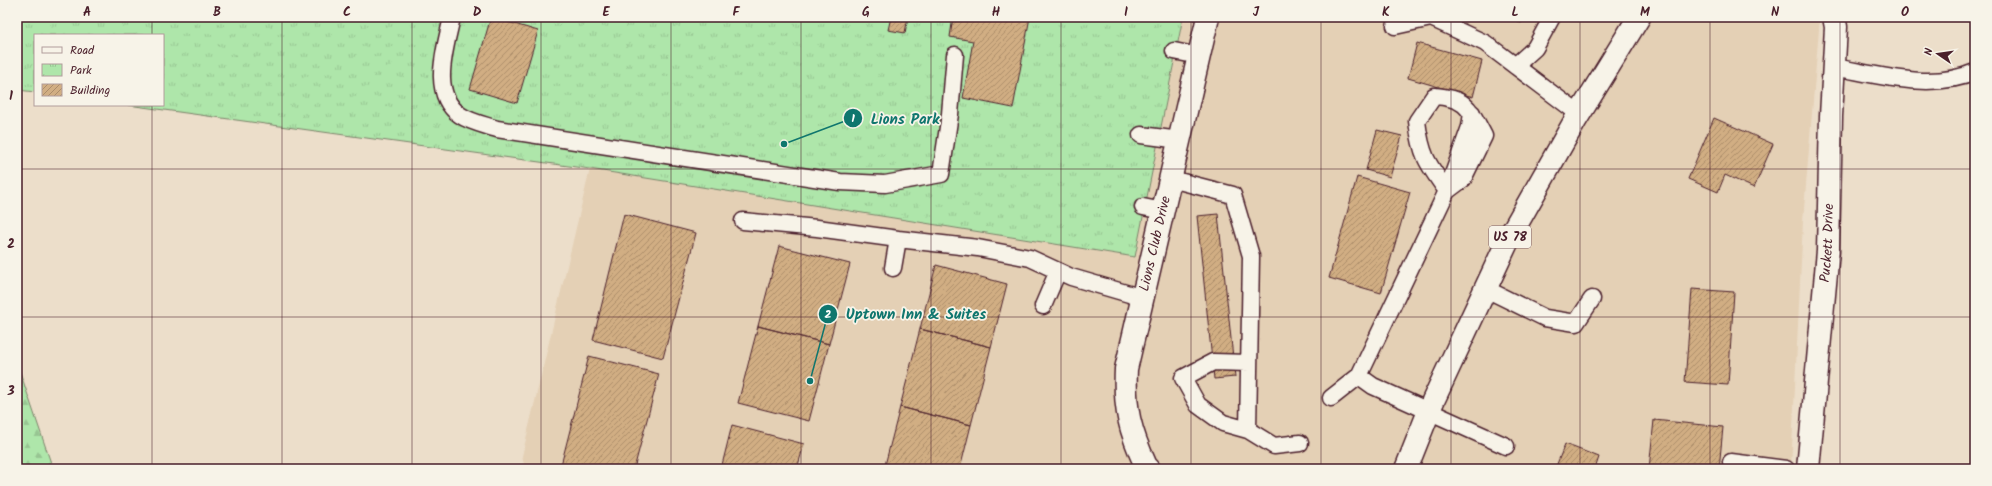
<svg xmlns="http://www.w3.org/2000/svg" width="1992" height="486" font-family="Kalam,sans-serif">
	<defs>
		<pattern id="forest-firs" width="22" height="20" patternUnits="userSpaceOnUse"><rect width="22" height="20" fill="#aee6aa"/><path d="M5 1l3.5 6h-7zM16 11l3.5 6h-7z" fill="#97c592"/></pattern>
		<pattern id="park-tufts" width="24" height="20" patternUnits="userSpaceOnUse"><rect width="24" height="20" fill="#aee6aa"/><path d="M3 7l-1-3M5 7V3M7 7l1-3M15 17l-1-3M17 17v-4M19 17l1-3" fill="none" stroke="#97c592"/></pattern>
		<pattern id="building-hatch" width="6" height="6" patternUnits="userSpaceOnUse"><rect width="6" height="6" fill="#d1ae83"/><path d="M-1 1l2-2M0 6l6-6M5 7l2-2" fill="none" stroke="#ac8d6b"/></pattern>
	</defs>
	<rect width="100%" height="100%" fill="#ecdeca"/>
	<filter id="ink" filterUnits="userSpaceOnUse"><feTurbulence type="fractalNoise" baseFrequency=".025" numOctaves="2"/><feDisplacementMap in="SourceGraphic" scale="8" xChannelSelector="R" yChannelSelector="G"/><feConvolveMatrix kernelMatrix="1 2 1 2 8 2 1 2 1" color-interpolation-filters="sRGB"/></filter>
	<g filter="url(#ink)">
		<path fill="#e4d0b5" d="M1183 17H1820L1803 221 1791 469H525L522 456 590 169 1134 257Z"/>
		<path fill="url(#forest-firs)" stroke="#7c826a" d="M17 363 53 469H17Z"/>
		<path fill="url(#park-tufts)" stroke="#7c826a" d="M17 17H1183L1135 257 590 169 128 105H163V35H35V92L18 90Z"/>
		<path fill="url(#building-hatch)" stroke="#4a1f2b" d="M491 17 538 31 517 103 470 89Z
			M891 17H908L905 33 888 30Z
			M953 17H1030L1013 108 963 98 973 41 950 37Z
			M1510 17H1524L1521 23Z
			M1417 43 1482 61 1473 97 1408 78Z
			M1714 118 1773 144 1754 188 1725 175 1718 192 1688 179Z
			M1377 130 1402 136 1390 177 1366 170Z
			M1357 177 1410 192 1381 293 1329 278Z
			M624 214 696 233 663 358 593 340Z
			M1218 214 1235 377 1214 379 1197 216Z
			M779 246 850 264 829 344 758 326Z
			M936 265 1007 284 991 347 920 329Z
			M1692 289 1734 292 1728 385 1685 382Z
			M758 326 829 344 809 421 738 403Z
			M920 329 991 347 971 425 900 407Z
			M589 356 659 374 634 469H560Z
			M900 407 971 425 960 469H884Z
			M1654 420 1723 427 1719 469H1649Z
			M732 425 804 444 797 469H721Z
			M1565 444 1599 457 1595 469H1555Z"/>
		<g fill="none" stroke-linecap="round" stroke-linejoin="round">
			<defs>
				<path id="lane" d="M452 17C446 47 429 93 460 115 470 122 485 125 497 129L840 182 885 184 941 174 950 114 955 55
					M1395 26 1431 18 1485 43 1579 114
					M1174 51 1199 56
					M1515 66 1535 48 1552 17
					M1834 67C1879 75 1931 91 1975 72
					M1434 96C1467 98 1469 108 1484 136L1463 179 1447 191C1427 163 1421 155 1417 121Z
					M1141 135 1180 140
					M1171 179 1233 195 1251 256 1248 430 1274 446 1300 443
					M1143 207 1163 211
					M743 221 817 228 898 239 893 268
					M898 239 978 248 1030 258 1071 277 1143 298
					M1486 289 1545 318 1576 323 1592 299
					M1043 306 1058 271
					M1359 376 1373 386 1506 446
					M1331 398 1359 376 1447 191 1470 127 1472 113
					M1248 430 1223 423 1198 405 1183 378 1213 362 1249 363
					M1731 462 1786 469"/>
				<g id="street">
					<path id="s1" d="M1149 469 1146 466C1130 431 1124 409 1126 369L1208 17"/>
					<path id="s2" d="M1808 469 1828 251 1831 116 1836 27 1834 17"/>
				</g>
				<path id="primary" d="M1406 469 1433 401 1511 234 1575 121 1639 17"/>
			</defs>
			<use href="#lane" stroke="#4a1f2b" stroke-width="19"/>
			<use href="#street" stroke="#4a1f2b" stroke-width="25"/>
			<use href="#primary" stroke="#4a1f2b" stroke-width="25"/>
			<use href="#lane" stroke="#f7f3e8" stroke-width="16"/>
			<use href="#street" stroke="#f7f3e8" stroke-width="22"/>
			<use href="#primary" stroke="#f7f3e8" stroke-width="22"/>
		</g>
	</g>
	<path fill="none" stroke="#4a1f2b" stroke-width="1" stroke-opacity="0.55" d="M152 17V35M282 17V469M412 17V469M541 17V469M671 17V469M801 17V469M931 17V469M1061 17V469M1191 17V469M1321 17V469M1451 17V469M1580 17V469M1710 17V469M1840 17V469M152 105V469M17 169H1975M17 317H1975"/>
	<g text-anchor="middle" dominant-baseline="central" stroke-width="3.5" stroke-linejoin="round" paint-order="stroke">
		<rect fill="#f7f3e8" stroke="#7e5f64" stroke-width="1" x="1489" y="226" width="42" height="22" rx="3"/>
		<g font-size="13" font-weight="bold" fill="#4a1f2b">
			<text x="1510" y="237">US 78</text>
		</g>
		<g font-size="14" fill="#4a1f2b" stroke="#f7f3e8">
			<text stroke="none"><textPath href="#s2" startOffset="227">Puckett Drive</textPath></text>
			<text stroke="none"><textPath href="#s1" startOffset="233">Lions Club Drive</textPath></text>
		</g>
	</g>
	<path fill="none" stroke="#0f766e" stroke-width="1.5" d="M784 144L853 118M810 381L828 314"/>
	<g fill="#0f766e" stroke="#f7f3e8" stroke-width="1.5">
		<circle cx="784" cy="144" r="4"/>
		<circle cx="810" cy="381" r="4"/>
		<circle cx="853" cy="118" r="10"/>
		<circle cx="828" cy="314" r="10"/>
	</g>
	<g font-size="12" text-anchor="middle" font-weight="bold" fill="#fff">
		<text x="853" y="122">1</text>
		<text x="828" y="318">2</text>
	</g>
	<g font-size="15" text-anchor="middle" font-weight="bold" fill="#0f766e" stroke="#f7f3e8" stroke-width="3.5" stroke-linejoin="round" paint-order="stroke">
		<text x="905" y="124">Lions Park</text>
		<text x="916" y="319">Uptown Inn &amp; Suites</text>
	</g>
	<rect width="1992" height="486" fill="none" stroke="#f7f3e8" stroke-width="44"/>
	<rect x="34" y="34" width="130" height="72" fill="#f7f3e8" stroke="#b29e9c"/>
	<rect x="42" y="47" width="20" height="6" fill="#f7f3e8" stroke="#b29e9c"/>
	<text x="70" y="54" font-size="12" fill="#4a1f2b">Road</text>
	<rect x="42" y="64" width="20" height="12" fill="url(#park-tufts)" stroke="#b29e9c"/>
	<text x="70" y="74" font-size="12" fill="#4a1f2b">Park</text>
	<rect x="42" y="84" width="20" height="12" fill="url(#building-hatch)" stroke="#b29e9c"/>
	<text x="70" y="94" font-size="12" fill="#4a1f2b">Building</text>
	<g transform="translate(1938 54) rotate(283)" stroke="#f7f3e8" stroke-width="3" paint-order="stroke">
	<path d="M0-3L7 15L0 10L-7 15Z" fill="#4a1f2b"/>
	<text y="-6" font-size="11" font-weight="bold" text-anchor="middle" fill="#4a1f2b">N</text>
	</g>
	<rect x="22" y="22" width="1948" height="442" fill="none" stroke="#4a1f2b" stroke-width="1.5"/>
	<g font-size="13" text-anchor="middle" font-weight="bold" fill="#4a1f2b">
		<text x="87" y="16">A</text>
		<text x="217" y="16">B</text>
		<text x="347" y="16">C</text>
		<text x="477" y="16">D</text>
		<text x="606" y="16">E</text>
		<text x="736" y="16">F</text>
		<text x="866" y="16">G</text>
		<text x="996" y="16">H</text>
		<text x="1126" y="16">I</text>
		<text x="1256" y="16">J</text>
		<text x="1386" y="16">K</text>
		<text x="1515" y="16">L</text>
		<text x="1645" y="16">M</text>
		<text x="1775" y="16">N</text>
		<text x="1905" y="16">O</text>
		<text x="11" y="100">1</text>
		<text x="11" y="248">2</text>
		<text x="11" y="395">3</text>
	</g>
</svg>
